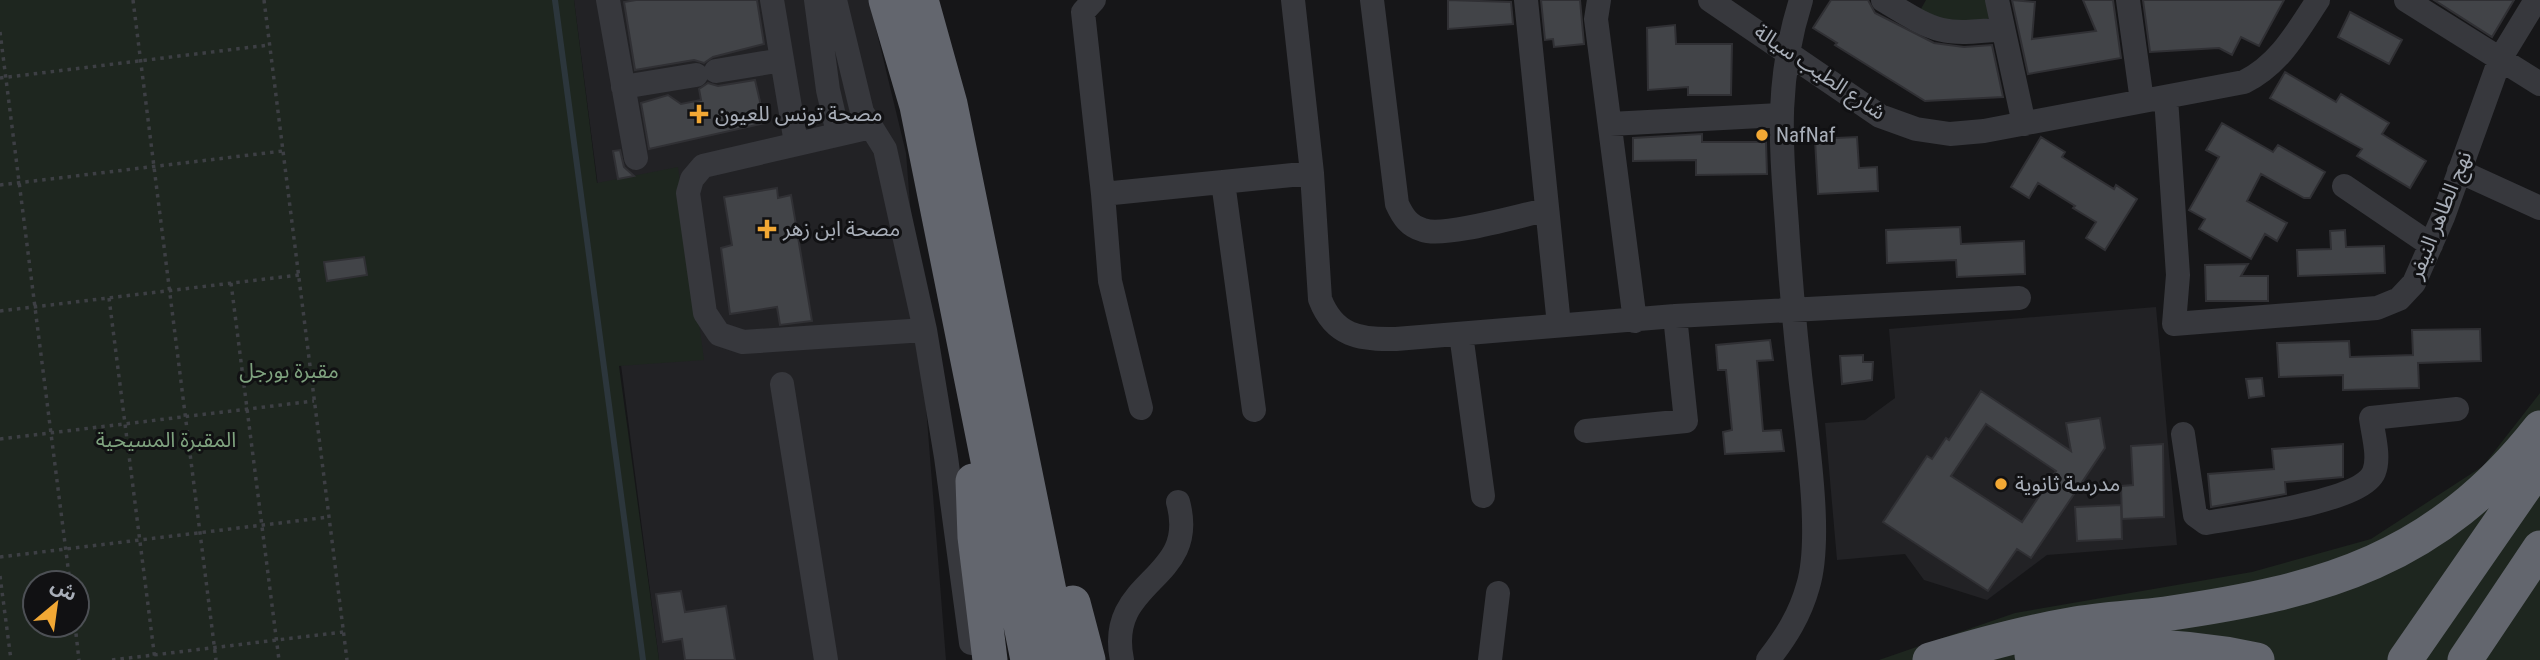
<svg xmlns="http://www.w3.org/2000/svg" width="2540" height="660" font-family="'Roboto Condensed','Noto Sans Arabic',sans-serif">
	<rect width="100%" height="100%" fill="#161618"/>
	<path fill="#222225" d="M574 0H869L906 153 946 660H659Z
		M2156 307 2177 545 2047 555 1987 600 1924 580 1905 554 1837 560 1825 423 1865 420 1895 398 1889 329Z"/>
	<path fill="#1e261f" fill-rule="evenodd" d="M0 0H574L597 183 678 167 704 360 619 366 659 660H0ZM35 583H77V625H35Z
		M1926 0H1990L1994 16C1968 29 1945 22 1918 14Z
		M2540 393V660H1879L2015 613 2252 572 2371 539 2483 466Z"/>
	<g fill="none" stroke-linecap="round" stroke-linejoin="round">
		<path stroke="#2c363c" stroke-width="6" d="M555 0 643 660"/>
	</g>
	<path fill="#424448" stroke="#303034" stroke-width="2" fill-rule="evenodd" d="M636 0H757L764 44 713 57 704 63 694 60 635 70 624 2Z
		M1448 0 1511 2 1513 24 1448 29Z
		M1541 0H1580L1584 44 1554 47 1553 39 1545 40Z
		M1831 0H1868L1875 13 1934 43 1964 47 1992 45 2003 97 1925 101 1835 45 1837 43 1813 28Z
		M2012 0 2035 2 2032 39 2096 31 2083 0H2113L2121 58 2028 74Z
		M2143 0H2284L2259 46 2241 37 2232 55 2219 48 2150 52Z
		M2434 0H2514L2492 37Z
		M2350 12 2402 40 2389 64 2338 37Z
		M1675 25 1676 44H1732L1731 95H1688V87L1648 90 1647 28Z
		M2285 72 2336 102 2341 94 2389 123 2382 134 2426 161 2410 188 2357 156 2362 149 2270 98Z
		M755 80 765 123 649 149 641 103 668 95 681 104 701 100 699 89 708 83 718 86Z
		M2222 123 2273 152 2278 145 2325 172 2310 198H2304L2261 174 2247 201 2287 223 2277 241 2265 234 2251 259 2199 229 2205 219 2189 210 2219 157 2206 150Z
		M1702 134V142H1766L1767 174 1696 175V160L1633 161V138Z
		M1857 137 1859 168 1877 167 1878 191 1818 194 1815 139Z
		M2041 137 2065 152 2062 157 2114 189 2116 185 2137 199 2105 250 2086 238 2096 222 2073 208 2075 206 2038 183 2029 198 2011 187Z
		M620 150 624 167 634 176 618 179 613 151Z
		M777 188 778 198 791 195 812 321 780 325 777 307 730 314 721 248 732 245 724 197Z
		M1960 227 1961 244 2024 241 2025 274 1957 277 1956 260 1887 263 1886 230Z
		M2345 230 2346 247 2384 246 2385 273 2298 276 2297 250 2331 249 2330 231Z
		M364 257 367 275 327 281 324 262Z
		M2248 264 2241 276H2268V301H2206L2205 265Z
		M2480 329 2481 361 2418 363 2419 388 2343 390V375L2279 377 2277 343 2349 341 2350 357 2413 355 2412 330Z
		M1770 340 1773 360 1757 361 1763 431 1781 430 1784 451 1725 454 1723 432 1732 430 1726 370H1718L1716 345Z
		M1863 355V362H1873L1872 380 1842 384 1840 356Z
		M2262 378 2264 396 2249 398 2246 379Z
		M1981 391 2071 451 2066 423 2100 418 2105 448 2031 558 2017 549 1988 591 1883 522 1927 456 1932 459 1946 438 1949 440ZM1986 424 2056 471 2022 522 1951 476Z
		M2163 444 2164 517 2122 519 2121 486 2133 485 2131 446Z
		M2343 444V477L2285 482 2286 494 2211 507 2208 474 2274 469 2272 449Z
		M2121 505 2122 539 2077 541 2075 507Z
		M681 591 685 612 726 606 735 660H685L682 639 663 642 656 594Z"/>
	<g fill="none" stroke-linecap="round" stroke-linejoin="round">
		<path stroke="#3d3f44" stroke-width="3.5" stroke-dasharray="3.5 5" stroke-linecap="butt" d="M133 0 216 660
			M264 0 347 660
			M0 32 70 583
			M0 78 269 45
			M0 185 283 151
			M231 283 279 660
			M109 298 155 660
			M0 311 299 275
			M0 439 314 401
			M0 557 329 517
			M0 576 11 660
			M75 625 79 660
			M112 660 343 632"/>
		<path stroke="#37383d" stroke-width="24" d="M608 0 636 158
			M772 0 796 143
			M816 0 828 90 838 133
			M835 0 862 112 885 149 925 330 946 457 971 643
			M1094 0 1083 12 1103 194 1312 173
			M1293 0 1312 173 1320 299C1334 336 1360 340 1396 339L1675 316 2019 298
			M1372 0 1397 204C1403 217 1409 226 1423 230 1444 238 1521 215 1546 210
			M1526 0 1559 325
			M1599 0 1596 19 1635 321
			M1710 0 1880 116 1916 129 1950 134 1984 131 2244 82C2279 65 2297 32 2318 0
			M1883 0C1936 32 1939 36 2002 29
			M1997 0 2024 124
			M2128 0 2142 101
			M2406 0 2540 84
			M716 71 782 60
			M623 87 696 75
			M2166 98 2178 275 2174 324 2377 308 2399 299 2414 283 2443 217 2500 59 2536 0
			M1610 124 1780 115
			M871 127 703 166 692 179 688 193 705 313 719 334 743 342 925 330
			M2459 171 2540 208
			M1223 182 1254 410
			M2344 186 2431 245
			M1103 194 1110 281 1141 408
			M1461 334 1483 496
			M782 384 826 660
			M1586 431 1686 421 1675 316
			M2183 434 2195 515 2206 523C2239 517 2362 502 2374 472 2380 457 2373 434 2371 418L2457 409
			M1122 660C1105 578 1200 582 1178 502
			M1490 660 1498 593
			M1768 660C1786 637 1800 615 1808 586 1821 543 1810 462 1805 417 1797 353 1791 290 1787 226 1781 143 1775 82 1801 0"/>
		<path stroke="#63666e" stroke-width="35" d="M886 0 917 106 1028 660
			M921 0 950 104 1063 660
			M973 481 975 537 990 660
			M1073 603 1088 660
			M2032 655C2108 642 2181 644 2257 660
			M1930 660C1976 646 2023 633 2070 625 2102 619 2134 618 2165 614 2325 591 2436 560 2540 428
			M2405 660 2540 465
			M2465 660 2540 548"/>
	</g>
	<g fill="#f2a834" stroke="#111113" stroke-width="2.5">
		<path d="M695.5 103.5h7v7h7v7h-7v7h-7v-7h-7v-7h7z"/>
		<circle cx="1762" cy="135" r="7"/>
		<path d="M763.5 218.5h7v7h7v7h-7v7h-7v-7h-7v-7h7z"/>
		<circle cx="2001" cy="484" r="7"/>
	</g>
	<g text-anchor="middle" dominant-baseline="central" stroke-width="6" stroke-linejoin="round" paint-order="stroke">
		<g font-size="21" fill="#a8aeb8" stroke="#111113">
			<text transform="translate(1820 72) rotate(34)">شارع الطيب سيالة</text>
			<text transform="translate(2440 215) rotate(-68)">نهج الطاهر النيفر</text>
		</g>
		<g font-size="21" fill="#a8aeb8" stroke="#111113" text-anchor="start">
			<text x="715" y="114">مصحة تونس للعيون</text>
			<text x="1776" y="135">NafNaf</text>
			<text x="783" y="229">مصحة ابن زهر</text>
			<text x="2015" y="484">مدرسة ثانوية</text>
		</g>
		<g font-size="21" fill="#7fa37f" stroke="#111113">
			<text x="289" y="371">مقبرة بورجل</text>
			<text x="166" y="440">المقبرة المسيحية</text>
		</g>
	</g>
	<g transform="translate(56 604) rotate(29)"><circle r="33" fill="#111113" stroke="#4d5055" stroke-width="2"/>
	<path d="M0-5L12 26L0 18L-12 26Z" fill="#f2a834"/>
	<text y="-10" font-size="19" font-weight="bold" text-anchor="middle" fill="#a8aeb8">ش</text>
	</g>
</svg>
